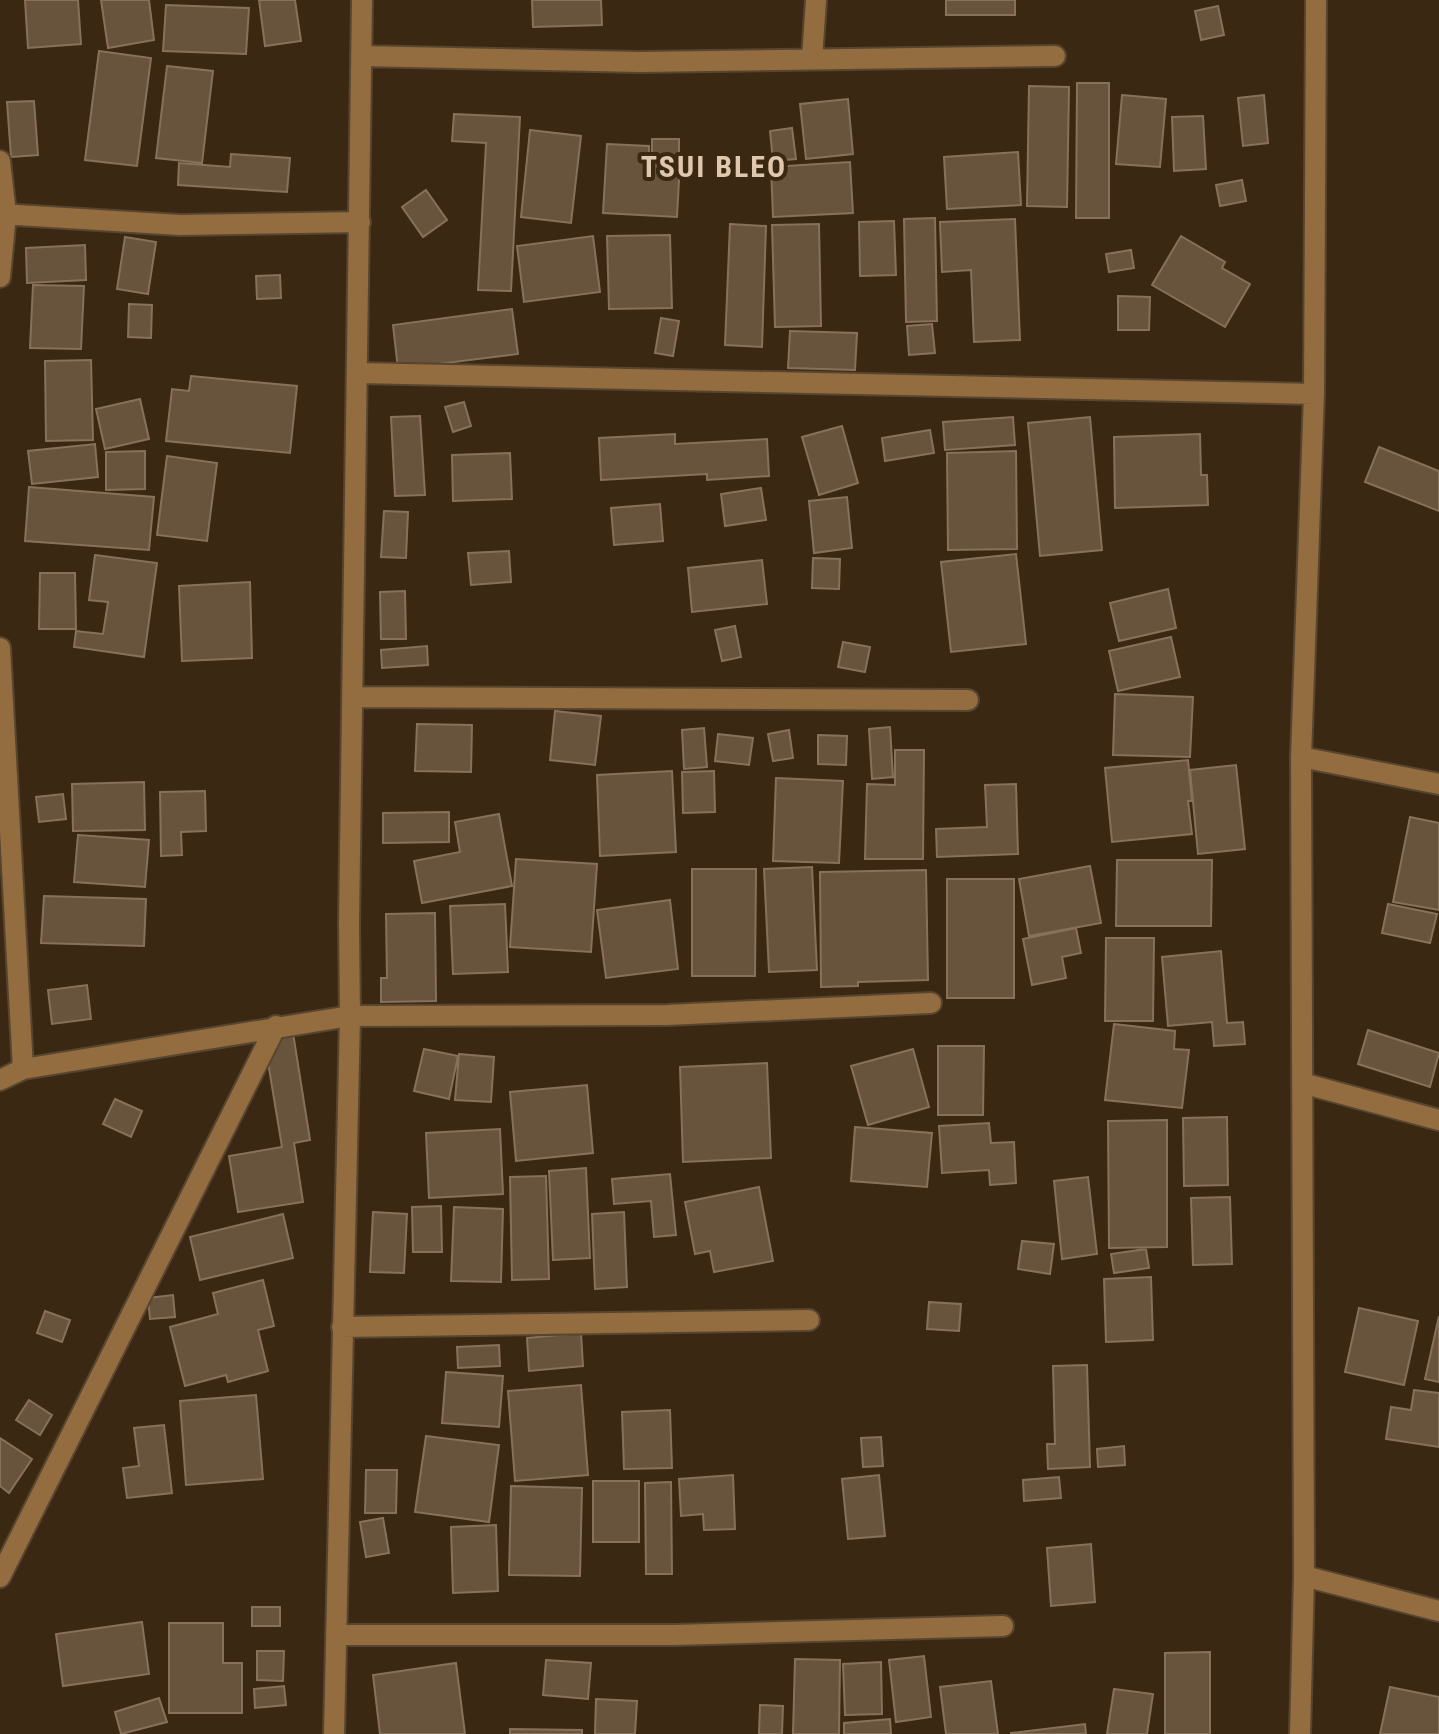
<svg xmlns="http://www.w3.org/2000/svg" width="1439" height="1734" font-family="'Roboto Condensed',sans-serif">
	<rect width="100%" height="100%" fill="#3b2812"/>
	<path fill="#68533c" stroke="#87715a" stroke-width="2" d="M25 0H78L81 44 28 48Z
		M101 0H149L154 40 108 48Z
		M259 0H295L301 41 265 46Z
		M532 0H601L602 25 533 27Z
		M946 0H1015V15H946Z
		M166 5 249 8 246 54 163 51Z
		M1218 6 1224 35 1201 40 1195 11Z
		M99 51 151 58 137 166 85 160Z
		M167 66 213 71 202 163 156 158Z
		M1077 83H1109V218H1076Z
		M1029 86 1069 87 1067 207 1027 206Z
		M1122 95 1166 99 1160 167 1116 164Z
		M1264 95 1268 143 1243 146 1238 98Z
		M848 99 853 154 806 159 800 104Z
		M34 101 38 155 11 157 7 102Z
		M454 114 520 117 511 291 478 290 486 143 452 141Z
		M1203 116 1206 169 1174 171 1172 117Z
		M792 128 796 159 773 161 770 131Z
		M530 130 581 136 571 223 521 217Z
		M652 139H679V159H652Z
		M607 144 649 146V161L680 162 677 217 603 213Z
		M1018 152 1021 205 947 209 944 157Z
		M231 154 290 158 287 192 178 185 179 163 230 167Z
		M850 162 853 213 773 217 771 167Z
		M1242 180 1246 201 1220 206 1216 185Z
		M426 190 447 220 423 237 402 207Z
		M935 218 937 321 906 322 904 219Z
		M1015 219 1020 340 974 342 971 270 942 272 940 222Z
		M894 221 896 275 860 276 859 222Z
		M730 224 766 226 762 347 725 345Z
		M819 224 821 326 775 327 772 225Z
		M670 235 672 308 609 309 607 236Z
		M593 236 600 292 524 302 517 246Z
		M1181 236 1225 262 1222 268 1250 284 1225 327 1152 285Z
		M125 237 156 242 148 294 117 289Z
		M85 245 86 280 27 283 26 248Z
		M1131 250 1134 268 1109 272 1106 254Z
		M280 275 281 298 257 299 256 276Z
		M33 285 84 286 81 349 30 348Z
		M1118 296 1150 297 1149 330H1118Z
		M129 304 152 305 151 338 128 337Z
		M512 309 518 354 398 369 393 325Z
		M661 318 679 321 673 356 655 353Z
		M932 324 935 353 909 355 907 326Z
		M790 331 857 333 855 370 788 368Z
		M91 360 93 440 46 441 45 361Z
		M191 376 297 386 290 453 166 441 172 389 189 391Z
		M140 399 149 439 105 449 96 409Z
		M464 402 471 426 453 432 445 407Z
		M420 416 425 495 395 496 391 417Z
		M1013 417 1015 445 945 450 943 422Z
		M1090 417 1102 550 1040 556 1028 423Z
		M842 426 858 483 819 495 802 437Z
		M930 430 934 453 885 461 882 438Z
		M675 434V444L767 439 769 476 707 480V474L601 480 599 438Z
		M1200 434 1201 475H1207L1208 505 1115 508 1114 437Z
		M95 444 98 477 32 484 28 451Z
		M1379 447 1439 471V511L1365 482Z
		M145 451V489L106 490V452Z
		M1016 451 1017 549 948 550 947 453Z
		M510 453 512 499 453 501 452 455Z
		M167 456 217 463 207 541 157 535Z
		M29 487 154 497 149 550 25 541Z
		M761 488 766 520 725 526 721 494Z
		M847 497 852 548 814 553 809 501Z
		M660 504 663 541 614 545 611 508Z
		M384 511 408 512 406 558 381 557Z
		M509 551 511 582 471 585 468 553Z
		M1016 554 1026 644 951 652 941 562Z
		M95 555 157 563 144 657 74 647 76 631 103 634 108 602 89 600Z
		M813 558 840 559 839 589 812 588Z
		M762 560 767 604 692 612 688 568Z
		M40 573H75L76 629H39Z
		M250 582 252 658 182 661 179 586Z
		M1168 589 1176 628 1119 641 1110 603Z
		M405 591 406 639H381L380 592Z
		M735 626 741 657 722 661 715 630Z
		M1171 637 1180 677 1118 691 1109 651Z
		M843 642 870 647 865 672 838 667Z
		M427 646 428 665 382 668 381 650Z
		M1115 694 1193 697 1190 757 1113 755Z
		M555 711 601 716 595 765 550 760Z
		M417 724 472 725 471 772 415 771Z
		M890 727 893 777 872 779 869 729Z
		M704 728 707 767 684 769 682 730Z
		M789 730 793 758 773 761 768 734Z
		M718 734 753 738 749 765 715 761Z
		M818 735 847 736 846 765 818 764Z
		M895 750H924L923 859H865L867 784 895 785Z
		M1188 760 1192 801H1188L1192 834 1112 842 1105 768Z
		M1236 765 1245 849 1198 854 1190 770Z
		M672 771 676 852 600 856 597 775Z
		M714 771 715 812 683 813 682 772Z
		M776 778 843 781 839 863 773 861Z
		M144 782 145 830 73 831 72 784Z
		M1016 784 1018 854 937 857 936 829 987 827 985 785Z
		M205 791 206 831 181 832 182 855 161 856 160 792Z
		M63 794 66 819 39 822 36 797Z
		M449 812V842L383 843V813Z
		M499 814 512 886 422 903 414 861 460 852 455 822Z
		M1410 817 1439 823V910L1393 902Z
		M78 835 149 840 145 887 74 882Z
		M516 859 597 864 591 952 510 947Z
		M1117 860H1212L1211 926H1116Z
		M1090 866 1101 923 1029 936 1019 879Z
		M812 867 817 970 769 972 764 869Z
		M692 869H756L755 976H692Z
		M926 870 928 980 858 982V986L821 987 820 872Z
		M947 879H1014V998H947Z
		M44 896 146 899 144 946 41 943Z
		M670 900 678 969 606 978 597 910Z
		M505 904 508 972 453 974 450 906Z
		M1388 904 1437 914 1430 943 1382 933Z
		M435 913 436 1001 381 1002V978H387L386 914Z
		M1076 928 1081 953 1062 957 1066 978 1032 985 1023 939Z
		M1106 938H1154L1153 1021H1105Z
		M1221 951 1227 1023 1243 1022 1245 1044 1214 1046 1212 1022 1168 1026 1162 957Z
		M87 985 91 1019 52 1024 48 990Z
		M1114 1024 1175 1031 1174 1049 1189 1050 1182 1108 1105 1100Z
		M1368 1030 1439 1053 1430 1087 1358 1064Z
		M293 1033 310 1140 294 1143 303 1202 238 1212 229 1156 282 1147 264 1038Z
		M938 1046H984L983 1115H938Z
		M424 1049 458 1056 449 1099 414 1091Z
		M913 1049 929 1107 868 1125 851 1066Z
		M459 1054 494 1057 491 1102 455 1100Z
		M767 1063 771 1158 683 1162 680 1067Z
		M587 1085 593 1153 516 1161 510 1092Z
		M115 1099 142 1111 131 1137 103 1124Z
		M1227 1117 1228 1185 1184 1186 1183 1118Z
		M1167 1120V1247L1109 1248 1108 1121Z
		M989 1123 991 1143 1014 1142 1016 1183 990 1185 989 1170 942 1173 939 1126Z
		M855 1127 932 1133 927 1187 851 1181Z
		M500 1129 503 1194 429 1198 426 1133Z
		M586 1168 590 1258 553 1260 549 1171Z
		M670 1174 676 1235 654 1237 651 1201 614 1204 612 1179Z
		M546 1176 549 1279 512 1280 510 1177Z
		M1088 1177 1097 1254 1062 1259 1054 1181Z
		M759 1187 773 1261 714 1272 710 1251 695 1254 685 1202Z
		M1230 1197 1232 1264 1193 1265 1191 1198Z
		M441 1206 442 1252H413L412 1207Z
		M454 1207 503 1209 501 1282 451 1281Z
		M373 1212 407 1214 404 1273 370 1272Z
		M624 1212 627 1287 595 1289 592 1214Z
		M283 1214 293 1258 200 1280 190 1237Z
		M1022 1241 1054 1244 1050 1274 1018 1269Z
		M1146 1249 1149 1268 1114 1273 1111 1254Z
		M1151 1277 1153 1340 1106 1342 1104 1279Z
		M263 1280 274 1326 258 1330 268 1371 228 1382 226 1375 185 1386 170 1327 218 1314 213 1293Z
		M173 1295 175 1317 150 1319 148 1298Z
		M929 1302 961 1304 959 1331 927 1329Z
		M1359 1308 1418 1321 1404 1385 1345 1372Z
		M45 1311 70 1320 62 1342 37 1333Z
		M1439 1316V1382L1425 1379Z
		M581 1333 583 1366 529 1371 527 1338Z
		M499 1345 500 1366 458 1368 457 1347Z
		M1087 1365 1090 1467 1048 1469 1047 1444H1055L1053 1366Z
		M446 1372 503 1376 499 1427 442 1423Z
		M581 1385 588 1475 515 1481 508 1391Z
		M1414 1390 1439 1393V1447L1386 1439 1391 1407 1411 1410Z
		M256 1395 263 1479 186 1485 180 1401Z
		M29 1400 52 1415 40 1435 16 1420Z
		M670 1410 672 1468 624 1469 622 1412Z
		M164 1425 172 1493 127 1498 123 1468 139 1466 134 1428Z
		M426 1436 499 1445 489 1522 415 1512Z
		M881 1437 883 1466 863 1467 861 1438Z
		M0 1438 32 1459 9 1493 0 1486Z
		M1124 1446 1125 1465 1098 1467 1097 1449Z
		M366 1470H397L396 1513H365Z
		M733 1475 735 1529 704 1530 703 1514 681 1516 679 1479Z
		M879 1475 885 1536 848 1539 842 1479Z
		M1059 1477 1061 1498 1024 1501 1023 1480Z
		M593 1481H639V1542H593Z
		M671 1482 672 1574H646L645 1483Z
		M511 1486 582 1488 580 1576 509 1575Z
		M383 1518 389 1553 366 1557 360 1522Z
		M496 1525 498 1591 453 1593 451 1527Z
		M1091 1544 1095 1602 1051 1606 1047 1548Z
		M252 1607H280V1626H252Z
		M142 1622 149 1674 63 1686 56 1634Z
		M169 1623H223V1663H242V1713H169Z
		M257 1651H284L283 1681 257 1680Z
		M1210 1652V1734H1165V1653Z
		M924 1656 931 1717 896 1722 889 1660Z
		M795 1659 840 1660 839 1734H793Z
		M546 1660 591 1663 588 1699 543 1695Z
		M881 1662 882 1714 845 1715 843 1664Z
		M456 1663 465 1734H380L373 1675Z
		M991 1681 998 1734H946L940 1687Z
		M284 1686 286 1705 255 1708 254 1689Z
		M1390 1687 1439 1697V1734H1380Z
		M1114 1689 1153 1694 1147 1734H1107Z
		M159 1698 167 1722 121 1734 115 1712Z
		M596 1699 637 1701 635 1734H595Z
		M760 1705 783 1706 782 1734H759Z
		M890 1719 891 1734H844V1723Z
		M1085 1724 1086 1734H1011V1733Z
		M510 1729 582 1730V1734H510Z"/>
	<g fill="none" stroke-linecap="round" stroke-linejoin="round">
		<defs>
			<path id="minor" d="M361 56 640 62 1055 56
				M812 59 816 0
				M0 161 6 214 0 277
				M0 214 180 225 360 222
				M358 373 1314 394
				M0 648 23 1069
				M353 697 968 700
				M1301 757 1439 784
				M0 1080 23 1069 350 1016 349 924 362 0
				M1302 1083 1439 1120
				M342 1327 809 1320
				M1304 1576 1439 1611
				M0 1577 276 1026
				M336 1635H674L1003 1626
				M334 1734 350 1016 667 1015 931 1003
				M1300 1734 1304 1576 1301 757 1314 394 1316 0"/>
		</defs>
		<use href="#minor" stroke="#574530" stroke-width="24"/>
		<use href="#minor" stroke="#936c3f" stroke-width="20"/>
	</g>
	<g text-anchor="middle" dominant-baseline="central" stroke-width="8" stroke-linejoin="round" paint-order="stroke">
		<g font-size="30" font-weight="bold" letter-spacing="2" fill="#e0c8ae" stroke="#3b2812">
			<text x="714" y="166">TSUI BLEO</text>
		</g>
	</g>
</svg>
